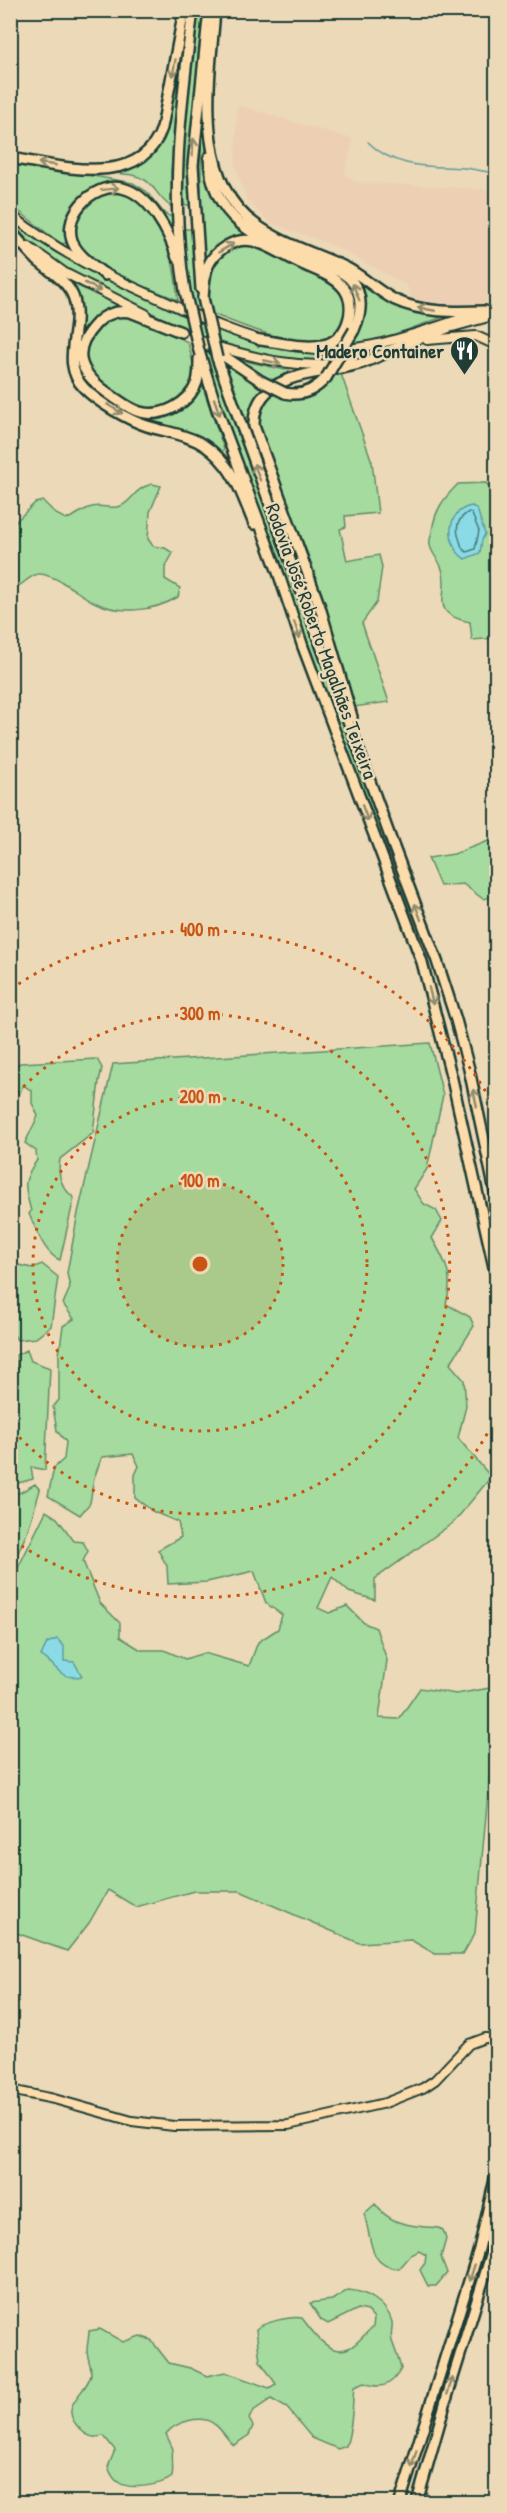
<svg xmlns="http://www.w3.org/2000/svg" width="507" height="2513" font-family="'Patrick Hand',sans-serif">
	<rect width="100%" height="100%" fill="#ebd9b7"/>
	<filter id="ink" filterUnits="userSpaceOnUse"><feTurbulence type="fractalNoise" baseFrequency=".0167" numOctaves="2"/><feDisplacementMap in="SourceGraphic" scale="12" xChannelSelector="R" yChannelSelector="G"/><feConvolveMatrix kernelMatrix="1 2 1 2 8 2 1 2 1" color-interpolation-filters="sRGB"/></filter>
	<g filter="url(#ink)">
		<path fill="#edd0b3" d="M237 105 353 139 345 174 355 182 496 190V296L486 303 446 309 414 304 407 286 335 246 272 224 247 201 235 165Z"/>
		<path fill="#a5db9e" stroke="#628c69" stroke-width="1.5" d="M197 11H206C198 75 187 140 190 205H184L181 193 184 118Z
			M182 59 171 171 172 207C160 201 156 187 145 180 134 173 119 174 107 172 116 171 126 170 135 167 169 152 171 92 178 61Z
			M206 92C206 149 197 206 255 238H239L204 270C201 210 198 152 206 92Z
			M11 165 53 169 133 183 146 191 165 214 172 217 173 237 140 194 95 190 67 232 66 243 61 244 11 205Z
			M106 191C113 192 123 191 129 194 168 215 174 262 178 300 151 288 70 263 75 227 78 207 89 201 106 191Z
			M10 218 43 243 89 271 181 314 244 339 296 352 332 354 377 351C284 379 207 342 125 299 78 275 49 262 11 224Z
			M184 229H191L193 237 199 308 192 305 185 268Z
			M249 244 335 284C345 293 348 304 345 317 336 368 241 325 213 314 204 278 206 250 249 244Z
			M351 275 383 297 441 315 443 317 379 340 351 344C369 314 363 306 351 275Z
			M71 283 120 306 86 330 83 375 88 382 128 411 157 416 201 382 224 449 220 455 195 436 129 415 91 391 76 373 75 295Z
			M125 313 188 342 195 372 191 386 182 398 170 406 155 410 139 409 101 385 85 364V345L98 324Z
			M208 346 384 831 376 834 278 558 229 431 201 348Z
			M231 358 290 371 291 374 273 382Z
			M231 364 266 389 252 413 318 608 321 632 226 368Z
			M335 371H340L372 462 378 513 345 516 346 527 340 529 347 561 379 555 382 567 377 602 362 623 389 702 354 707 312 565 257 428C258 413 262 403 273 392L296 397Z
			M486 483 496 496V638L472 640 470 622C426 613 451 595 442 569 440 561 431 553 430 545 429 541 431 535 432 531 435 510 443 499 458 484Z
			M152 484 161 486 150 512 148 539 153 546 165 548 173 553 165 568V579L180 588 178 597C153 612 118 615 92 601 81 595 71 587 60 581 53 578 46 573 38 574 30 575 21 587 11 590V526L35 503 43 501 56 514 66 519C76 517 82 509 92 507 101 504 112 510 121 506 134 500 133 489 152 484Z
			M496 838V896L483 899 463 884 440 886 428 858 454 854Z
			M430 1043 443 1095 427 1169 414 1189 424 1204 436 1210 442 1221 432 1238C446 1262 454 1277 446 1304L470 1317 474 1326 450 1364 464 1380 466 1406 458 1438 491 1477 454 1522 375 1579V1600L349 1592 332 1577 318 1608 329 1613 347 1606 364 1623 376 1628 387 1660 379 1718 399 1719 420 1688 456 1694 496 1687V1757L490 1772 475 1933 463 1954H435L411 1940 359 1943 240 1891H194L136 1907 108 1890 89 1923 67 1951 11 1931V1596L18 1580V1568L46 1511 57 1518 74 1541 83 1542 88 1551 83 1561 100 1603 120 1623V1637L141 1650H164L185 1659 204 1653 249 1666 258 1642 278 1629 282 1615 266 1603 254 1571 207 1582 168 1584 167 1566 158 1550 181 1537 178 1522 154 1512 135 1498V1475L139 1466 133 1454 102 1457 94 1478 90 1503 80 1515 48 1496 54 1468 64 1459 66 1442 57 1431 53 1407 59 1400V1355L63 1326 74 1319 63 1304 70 1288 67 1273 78 1213 113 1064Z
			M97 1059 102 1068 99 1081 93 1133 60 1159C57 1176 61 1187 74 1198L60 1260C44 1254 36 1228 29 1214L31 1211C24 1185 22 1182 37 1160L36 1151 25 1143 38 1116 32 1103V1091L23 1085 20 1093 11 1098V1068L20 1063Z
			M42 1264 58 1277 51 1326 36 1338 17 1340 11 1330V1272L19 1265 32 1268Z
			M27 1350 31 1361 50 1368 45 1470 31 1467 33 1479 11 1485V1365L17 1366 16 1355Z
			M35 1484 40 1490 28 1530 11 1569V1495L21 1492Z
			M375 2204C388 2222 404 2225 425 2227 433 2228 436 2226 443 2230L446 2239 441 2257 447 2273 436 2286H428L420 2270 425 2263 426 2255 419 2251 411 2255 399 2269C367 2267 372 2237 364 2214Z
			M348 2290C366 2291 387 2303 392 2322 393 2328 390 2335 392 2341 395 2350 399 2359 401 2369 392 2385 382 2390 364 2383L354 2387C352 2406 353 2426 346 2446L338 2449 312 2438 287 2408 271 2399 253 2411 249 2419 253 2426 249 2435 234 2445C226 2439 222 2429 214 2424 201 2414 175 2422 166 2434L173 2449C171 2459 174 2467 172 2477 162 2485 130 2491 118 2482 113 2479 110 2472 108 2467L115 2450 104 2436C95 2438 90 2438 82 2431 54 2405 87 2395 91 2374 92 2367 87 2358 87 2351 87 2344 89 2338 89 2331L100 2329 123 2342 140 2336 151 2340 169 2363 190 2368 207 2376 225 2372 269 2388 276 2384 260 2361 256 2329C265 2322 290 2316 302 2318 313 2332 330 2359 351 2347 359 2342 365 2333 373 2327L374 2318 368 2311 358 2309 328 2324 321 2320 310 2303 332 2300Z
			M496 2301V2366L488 2332Z"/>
		<path fill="#8adbe5" stroke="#5f9c9e" stroke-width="1.5" d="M472 506 477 509 485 534 482 540 480 553 465 559C445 546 445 510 472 506Z
			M57 1639 64 1646V1661L74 1662 82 1676C58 1681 58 1665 41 1656L47 1643Z"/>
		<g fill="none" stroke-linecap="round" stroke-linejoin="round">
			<path stroke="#4a7c7b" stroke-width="1.5" d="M469 512 472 514 479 531 475 549 467 552C461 549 462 547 460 541 455 529 456 519 469 512Z"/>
			<path stroke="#5f9c9e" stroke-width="1.5" d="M368 142C395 169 429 166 464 168 475 169 486 172 496 173"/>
			<defs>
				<path id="primary" d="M10 214C57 252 108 276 162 300 195 315 230 332 265 341
					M29 247 65 273 146 314
					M427 340 476 336 496 345
					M211 345C259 359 302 371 352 361
					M306 349C373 357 433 324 496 309
					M390 350 449 328 496 315
					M10 2090 54 2099 132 2121 174 2126 288 2125 385 2103 423 2088 435 2080 469 2044 485 2038H496"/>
				<path id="motorway" d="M215 10C210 78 192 179 255 224 282 244 315 253 345 267 363 276 377 291 395 300 423 313 454 312 485 311
					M209 157C211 218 257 239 307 259 320 265 339 268 349 278 364 293 362 312 354 330
					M10 158C60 166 141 190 162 128L184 10
					M10 230C19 241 28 251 38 261 51 272 66 280 73 296 85 328 58 361 84 388 97 402 128 420 147 426 180 436 202 435 226 466 239 483 246 505 254 524
					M105 275C96 267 81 258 75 247 58 218 92 182 122 188 150 194 170 234 177 258
					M201 289 193 165 208 19
					M185 291C169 197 181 104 193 10
					M203 298C204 287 204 276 208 266 215 250 235 237 253 241 269 245 283 255 298 262 313 270 335 275 345 290 357 309 347 340 323 345 304 349 279 342 260 340
					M181 332 133 313C119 309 104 314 95 325 67 355 84 377 112 396 121 402 129 409 140 412 162 418 189 404 197 382 199 375 199 367 199 359
					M203 342 261 381
					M199 351 217 409 279 575 303 647 422 962 452 1079 496 1276
					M217 358 393 845 437 961 456 1020 469 1069 496 1196
					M285 393C302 397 315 390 326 378
					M352 717 320 607 254 426C253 371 319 375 355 365 369 362 381 355 394 349
					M400 2502 479 2249 496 2175
					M417 2502 447 2397 496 2239"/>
			</defs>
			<use href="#primary" stroke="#1f3d34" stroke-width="12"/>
			<use href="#motorway" stroke="#1f3d34" stroke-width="14"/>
			<use href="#primary" stroke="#fddcac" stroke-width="8"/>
			<use href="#motorway" stroke="#fddcac" stroke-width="9"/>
			<defs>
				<path id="motorway-bridge" d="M185 291 199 351
					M203 298 217 358
					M326 378 354 330
					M261 381 285 393"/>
			</defs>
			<use href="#motorway-bridge" stroke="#1f3d34" stroke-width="14" stroke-linecap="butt"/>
			<use href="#motorway-bridge" stroke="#fddcac" stroke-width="9"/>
		</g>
		<defs><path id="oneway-shaft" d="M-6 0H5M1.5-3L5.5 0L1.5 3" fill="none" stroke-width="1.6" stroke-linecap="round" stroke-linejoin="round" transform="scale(1.5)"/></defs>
		<g stroke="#8e8c70">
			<use href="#oneway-shaft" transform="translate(174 68) rotate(100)"/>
			<use href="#oneway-shaft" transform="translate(193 147) rotate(-87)"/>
			<use href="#oneway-shaft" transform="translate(47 164) rotate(-172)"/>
			<use href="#oneway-shaft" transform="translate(110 189) rotate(-7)"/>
			<use href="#oneway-shaft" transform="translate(226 248) rotate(-31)"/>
			<use href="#oneway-shaft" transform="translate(93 287) rotate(27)"/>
			<use href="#oneway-shaft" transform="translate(356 292) rotate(-112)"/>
			<use href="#oneway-shaft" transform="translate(426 309) rotate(-169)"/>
			<use href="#oneway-shaft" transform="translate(272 362) rotate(11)"/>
			<use href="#oneway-shaft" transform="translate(217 407) rotate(71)"/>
			<use href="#oneway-shaft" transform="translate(115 409) rotate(31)"/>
			<use href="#oneway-shaft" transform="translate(257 472) rotate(-110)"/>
			<use href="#oneway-shaft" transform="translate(297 630) rotate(71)"/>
			<use href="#oneway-shaft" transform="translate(365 813) rotate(70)"/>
			<use href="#oneway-shaft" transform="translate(418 912) rotate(-111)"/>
			<use href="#oneway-shaft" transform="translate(431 996) rotate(76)"/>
			<use href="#oneway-shaft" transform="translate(475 1098) rotate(-102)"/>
			<use href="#oneway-shaft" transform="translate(472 2273) rotate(108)"/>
			<use href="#oneway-shaft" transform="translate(450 2386) rotate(-72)"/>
			<use href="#oneway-shaft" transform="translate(414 2459) rotate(106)"/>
		</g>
	</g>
	<circle cx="200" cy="1264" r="83" fill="#ca5512" fill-opacity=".12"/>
	<g fill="none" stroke="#ca5512" stroke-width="3" stroke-dasharray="3 6">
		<circle cx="200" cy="1264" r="83"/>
		<circle cx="200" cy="1264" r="167"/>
		<path d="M11 1100A250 250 0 1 1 11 1428"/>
		<path d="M496 1418A334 334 0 0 1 11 1539M11 989A334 334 0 0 1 496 1110"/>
	</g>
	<defs>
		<symbol id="restaurant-pin" viewBox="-11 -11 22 30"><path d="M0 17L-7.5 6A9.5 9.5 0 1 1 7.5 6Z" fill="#1f3d34" stroke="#ebd9b7"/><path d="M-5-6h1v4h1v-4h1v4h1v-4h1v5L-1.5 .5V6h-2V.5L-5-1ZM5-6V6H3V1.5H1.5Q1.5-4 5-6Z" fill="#fff"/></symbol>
	</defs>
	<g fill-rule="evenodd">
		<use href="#restaurant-pin" x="448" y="334" width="33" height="45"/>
	</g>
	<g text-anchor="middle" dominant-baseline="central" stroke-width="5" stroke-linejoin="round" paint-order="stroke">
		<g font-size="20" font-weight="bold" fill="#1f3d34" stroke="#ebd9b7" text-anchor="end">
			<text x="444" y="350">Madero Container</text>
		</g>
		<g font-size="20" fill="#1f3d34" stroke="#ebd9b7">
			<text transform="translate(322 641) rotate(70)">Rodovia José Roberto Magalhães Teixeira</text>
		</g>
	</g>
	<circle cx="200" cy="1264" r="9" fill="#ca5512" stroke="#ebd9b7" stroke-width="3"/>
	<g font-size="18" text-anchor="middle" font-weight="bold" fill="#ca5512" stroke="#ebd9b7" stroke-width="5" stroke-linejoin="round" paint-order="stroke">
		<text x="200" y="936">400 m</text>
		<text x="200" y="1020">300 m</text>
		<text x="200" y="1103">200 m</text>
		<text x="200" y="1187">100 m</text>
	</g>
	<rect width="507" height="2513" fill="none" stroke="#ebd9b7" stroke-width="36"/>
	<rect x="18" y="18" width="471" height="2477" fill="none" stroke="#1f3d34" stroke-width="2" filter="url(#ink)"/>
</svg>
